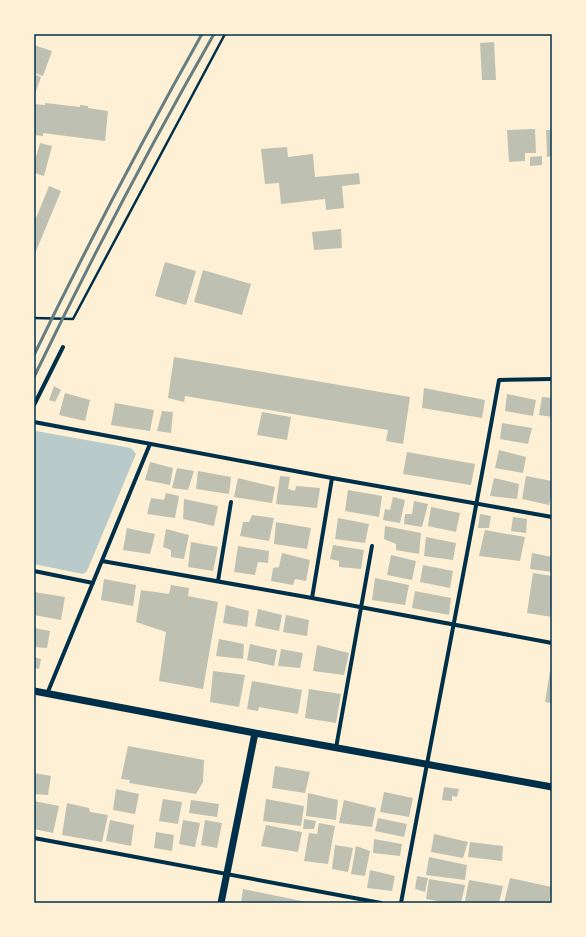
<svg xmlns="http://www.w3.org/2000/svg" width="586" height="937" font-family="Poppins,sans-serif">
	<rect width="100%" height="100%" fill="#fdf0d5"/>
	<path fill="#b9caca" d="M36 431 131 448 136 454 87 571 83 574 34 564V436Z"/>
	<path fill="#bec0b2" d="M494 42 496 80H482L480 43Z
		M34 45 52 51 43 76 34 73Z
		M34 74 41 77 34 97Z
		M45 103 80 107V105L88 106V108L108 111 105 141 43 133V136L34 135V104L45 105Z
		M535 129 536 153H525V161L509 162 507 130Z
		M546 130H552V156L547 157Z
		M40 143 52 146 44 176 34 173V164Z
		M287 147 288 157 313 154 315 177 359 173 360 184 342 186 344 208 326 210 325 199 281 204 279 183 265 184 261 149Z
		M542 156V165L530 166V157Z
		M49 186 61 191 34 256V223Z
		M341 229 342 248 314 250 312 232Z
		M165 262 196 271 186 305 155 296Z
		M203 270 251 284 242 315 194 302Z
		M174 357 410 397 403 444 386 441 388 430 185 396 184 402 168 398Z
		M54 386 61 390 55 402 49 400Z
		M424 388 485 400 482 418 422 408Z
		M65 393 90 400 85 421 59 415Z
		M507 394 536 400 533 416 505 411Z
		M542 397 552 398V417L539 415Z
		M115 403 154 410 150 431 111 425Z
		M162 411 173 412 171 433 157 431Z
		M262 412 291 417 287 440 257 435Z
		M502 423 532 428 528 444 500 439Z
		M499 450 526 457 523 473 495 468Z
		M407 452 475 464 471 485 403 474Z
		M150 462 173 468 170 485 145 480Z
		M177 468 194 471 188 490 172 488Z
		M198 471 231 477 229 494 196 489Z
		M280 476 290 477 288 489 295 491 296 486 320 488 317 508 276 504Z
		M526 476 552 481V493L549 505 522 499Z
		M238 478 275 487 272 503 234 497Z
		M494 478 519 484 517 499 490 496Z
		M348 490 382 496 379 517 345 511Z
		M166 493 179 496 175 518 147 514 151 498 164 500Z
		M393 497 405 500 400 523 383 520 385 509 390 510Z
		M184 499 218 506 214 526 183 519Z
		M414 501 428 504 422 527 404 524 405 514H412Z
		M431 507 460 513 456 532 428 526Z
		M480 514 491 516 489 528H478Z
		M252 515 274 518 269 541 240 536 243 522H249Z
		M513 517 527 519 526 533 511 531Z
		M338 518 369 524 365 543 335 539Z
		M276 522 311 528 307 549 274 544Z
		M385 526 421 533 419 554 396 550V544L384 539Z
		M127 528 155 534 150 554 123 550Z
		M166 529 189 535 184 559 171 557V550L163 547Z
		M485 530 525 537 520 561 479 556Z
		M426 537 456 543 453 560 424 556Z
		M191 542 218 547 213 571 188 567Z
		M333 545 364 550 361 569 339 567V561L330 559Z
		M238 546 269 551 268 563 258 562 255 575 234 572Z
		M282 553 310 560 306 581 295 579 293 585 271 581 273 568 279 567Z
		M532 553 552 557V572L530 569Z
		M391 555 416 561 412 580 387 575Z
		M423 565 453 571 450 588 420 582Z
		M533 573 552 576V617L527 613Z
		M375 578 409 585 405 605 372 600Z
		M104 579 136 585 133 606 101 600Z
		M171 585 189 588 188 596 218 602 203 689 159 681 166 632 136 622 141 590 169 594Z
		M415 591 451 598 449 615 412 608Z
		M34 592 65 597 61 620 34 615Z
		M226 605 249 611 247 627 223 623Z
		M258 609 282 615 279 631 255 626Z
		M286 615 309 620 307 636 283 632Z
		M34 628 50 631 47 648 34 647Z
		M219 639 244 644 243 659 216 656Z
		M250 644 277 650 274 666 247 660Z
		M317 645 349 653 344 675 313 671Z
		M281 649 303 653 300 668 278 666Z
		M34 657 41 659 39 669 34 668Z
		M213 671 245 675 239 707 210 702Z
		M550 671 552 672V703L545 702Z
		M252 681 302 690 298 714 259 707 258 711 247 709Z
		M309 689 341 694 336 723 305 718Z
		M128 746 204 760 203 782 196 794 129 783 130 780 121 779Z
		M275 766 310 772 305 793 272 788Z
		M34 773 51 776 48 795 34 794Z
		M444 787 459 789 457 797 452 796V801L442 800Z
		M116 789 139 794 135 814 113 810Z
		M384 792 413 798 409 817 380 812Z
		M308 793 338 800 336 820 306 816Z
		M163 799 182 802 178 824 159 821Z
		M266 799 304 806 301 826 263 821Z
		M191 800 219 804 217 817 189 813Z
		M344 800 376 808 372 827 339 823Z
		M34 801 59 806 53 833 34 829Z
		M67 803 89 808 90 812 108 815 102 842 62 835Z
		M378 818 407 824 404 837 375 831Z
		M304 819 316 821 314 829H303Z
		M110 820 134 825 131 846 106 841Z
		M183 820 200 823 195 847 179 844Z
		M205 820 222 823 217 848 201 845Z
		M319 823 335 826 328 864 304 861 309 833 317 834Z
		M266 825 302 832 298 852 261 846Z
		M156 832 174 835 172 851 154 848Z
		M434 834 468 842 463 858 431 852Z
		M374 839 402 844 400 856 373 853Z
		M470 842 503 846 502 861 468 857Z
		M335 845 353 848 348 872 332 869Z
		M356 846 370 851 365 876 351 874Z
		M429 857 467 865 465 880 426 875Z
		M370 870 395 876 392 891 367 888Z
		M417 876 428 878 425 892 415 889Z
		M510 878 552 887 549 903H504Z
		M429 879 465 885 461 903H449L426 899Z
		M469 880 503 886 499 903H478L465 901Z
		M243 889 307 902V903H241Z"/>
	<g fill="none" stroke-linecap="round" stroke-linejoin="round">
		<path stroke="#003049" stroke-width="2.5" d="M34 318 73 319 225 34"/>
		<path stroke="#003049" stroke-width="4" d="M34 405 63 347
			M34 422 332 478 552 517
			M102 561 312 598 552 643
			M34 571 93 583
			M218 581 231 502
			M312 598 332 478
			M47 694 150 444
			M336 748 372 546
			M34 838 381 903
			M401 903C433 728 468 555 499 380L552 379"/>
		<path stroke="#003049" stroke-width="7" d="M34 691 255 733 552 787
			M221 903 255 733"/>
		<path stroke="#657d81" stroke-width="3" d="M34 355C87 246 143 139 202 34
			M34 377C90 261 150 146 214 34"/>
	</g>
	<rect width="586" height="937" fill="none" stroke="#fdf0d5" stroke-width="70"/>
	<rect x="35" y="35" width="516" height="867" fill="none" stroke="#003049" stroke-width="1.5"/>
</svg>
